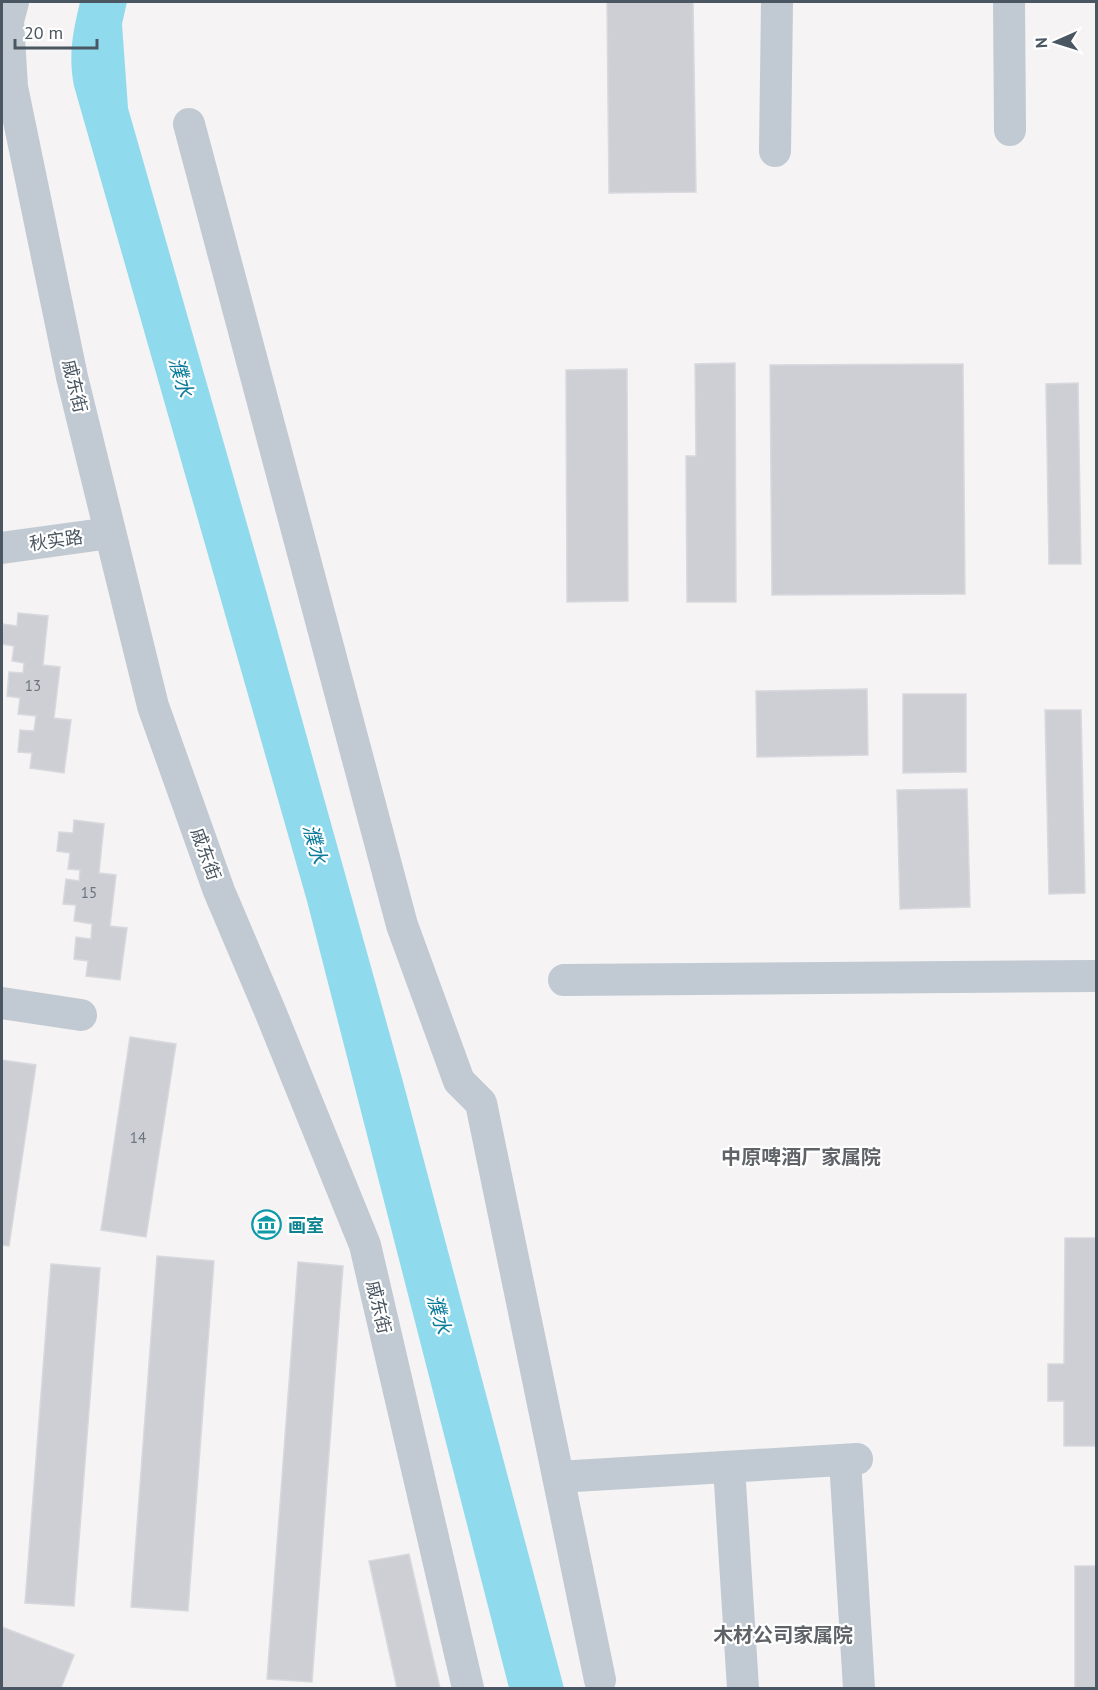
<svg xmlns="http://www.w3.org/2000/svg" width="1098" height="1690" font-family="'PT Sans','Noto Sans SC',sans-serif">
	<rect width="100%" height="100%" fill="#f5f3f3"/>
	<path fill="#90daee" d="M80 2H127L122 24 128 108 267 594 402 1078 564 1688H509L307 901 74 86C68 55 73 32 80 2Z"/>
	<path fill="#cdcfd5" stroke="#d7d9de" stroke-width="1.5" d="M607 2H693L696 192 609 193Z
		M735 363 736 602H687L686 456H696L695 364Z
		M963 364 965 594 772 595 770 365Z
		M627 369 628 601 567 602 566 370Z
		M1078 383 1081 564H1049L1046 384Z
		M18 613 48 616 43 665 60 667 54 718 71 720 64 773 30 768 32 753 18 752 20 730 34 731 36 716 18 714 20 698 7 696 9 672 23 673 24 663 12 661 14 646 2 644 3 624 17 626Z
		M867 689 868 755 757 757 756 691Z
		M903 694H966V772L903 773Z
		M1045 710H1081L1085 893 1049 894Z
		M967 789 970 907 900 909 897 790Z
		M74 820 104 824 99 873 116 875 110 926 127 928 120 980 86 976 88 961 74 959 76 937 91 939 92 924 74 921 76 905 63 904 66 879 79 881 80 870 68 869 70 853 57 851 59 832 73 833Z
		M130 1037 176 1044 146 1237 101 1230Z
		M2 1060 36 1065 9 1246 2 1245Z
		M1065 1238H1096V1446H1064V1401H1048V1364H1064Z
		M157 1256 214 1261 188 1611 131 1607Z
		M298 1262 343 1266 312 1682 267 1679Z
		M51 1264 100 1268 74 1606 25 1603Z
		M409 1554 440 1688H397L369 1561Z
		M1075 1566H1096V1688H1075Z
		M2 1627 74 1655 61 1688H2Z"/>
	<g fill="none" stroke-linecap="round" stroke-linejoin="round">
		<path stroke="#c1cad2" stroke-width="32" d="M13 2 8 21 12 87 72 377 153 706 219 891 270 1011 365 1245 468 1688
			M1009 2 1010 130
			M189 124 402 925 459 1081 481 1103 600 1680
			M775 151 777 2
			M2 548 110 533
			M564 980 1096 976
			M2 1003 81 1015
			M845 1460 859 1688
			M729 1467 743 1688
			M558 1477 857 1459"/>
	</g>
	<defs>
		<symbol id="museum-ring" viewBox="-11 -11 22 22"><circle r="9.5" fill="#fff" stroke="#0f9aa8" stroke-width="1.5"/><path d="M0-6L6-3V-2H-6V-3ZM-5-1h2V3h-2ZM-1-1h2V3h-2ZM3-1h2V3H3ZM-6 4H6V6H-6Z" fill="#0f9aa8"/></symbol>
	</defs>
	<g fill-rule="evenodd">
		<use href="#museum-ring" x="250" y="1208" width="33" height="33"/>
	</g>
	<g text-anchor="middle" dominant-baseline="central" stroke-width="4.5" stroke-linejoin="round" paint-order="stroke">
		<g font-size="15" fill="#6b747e">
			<text x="33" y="685">13</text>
			<text x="89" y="892">15</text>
			<text x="138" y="1137">14</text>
		</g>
		<g font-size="18" fill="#4a5661" stroke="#fff">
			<text transform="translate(75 386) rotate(77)">戚东街</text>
			<text transform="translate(56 540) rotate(-8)">秋实路</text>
			<text transform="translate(206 854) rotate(70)">戚东街</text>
			<text transform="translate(379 1307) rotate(77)">戚东街</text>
		</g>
		<g font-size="18" font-weight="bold" fill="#0d838f" stroke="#fff" text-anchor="start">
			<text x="288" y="1225">画室</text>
		</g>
		<g font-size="20" font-style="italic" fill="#0c7c9b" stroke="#fff">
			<text transform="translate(181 377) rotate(74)">濮水</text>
			<text transform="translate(315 844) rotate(75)">濮水</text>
			<text transform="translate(439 1314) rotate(75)">濮水</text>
		</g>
		<g font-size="20" font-weight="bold" fill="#5f6368" stroke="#fff">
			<text x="801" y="1157">中原啤酒厂家属院</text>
			<text x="783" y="1635">木材公司家属院</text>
		</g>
	</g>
	<rect width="1098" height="1690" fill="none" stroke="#4a5661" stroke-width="6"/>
	<g transform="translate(1056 42) rotate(267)" stroke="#ffffff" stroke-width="4.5" paint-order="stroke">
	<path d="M0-4.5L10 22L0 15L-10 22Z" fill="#4a5661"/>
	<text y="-9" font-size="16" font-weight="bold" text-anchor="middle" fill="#4a5661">N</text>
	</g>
	<path d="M15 39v9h82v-9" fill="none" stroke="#4a5661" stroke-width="3"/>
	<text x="24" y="39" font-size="18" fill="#4a5661" stroke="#ffffff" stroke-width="4.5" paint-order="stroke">20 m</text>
</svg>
